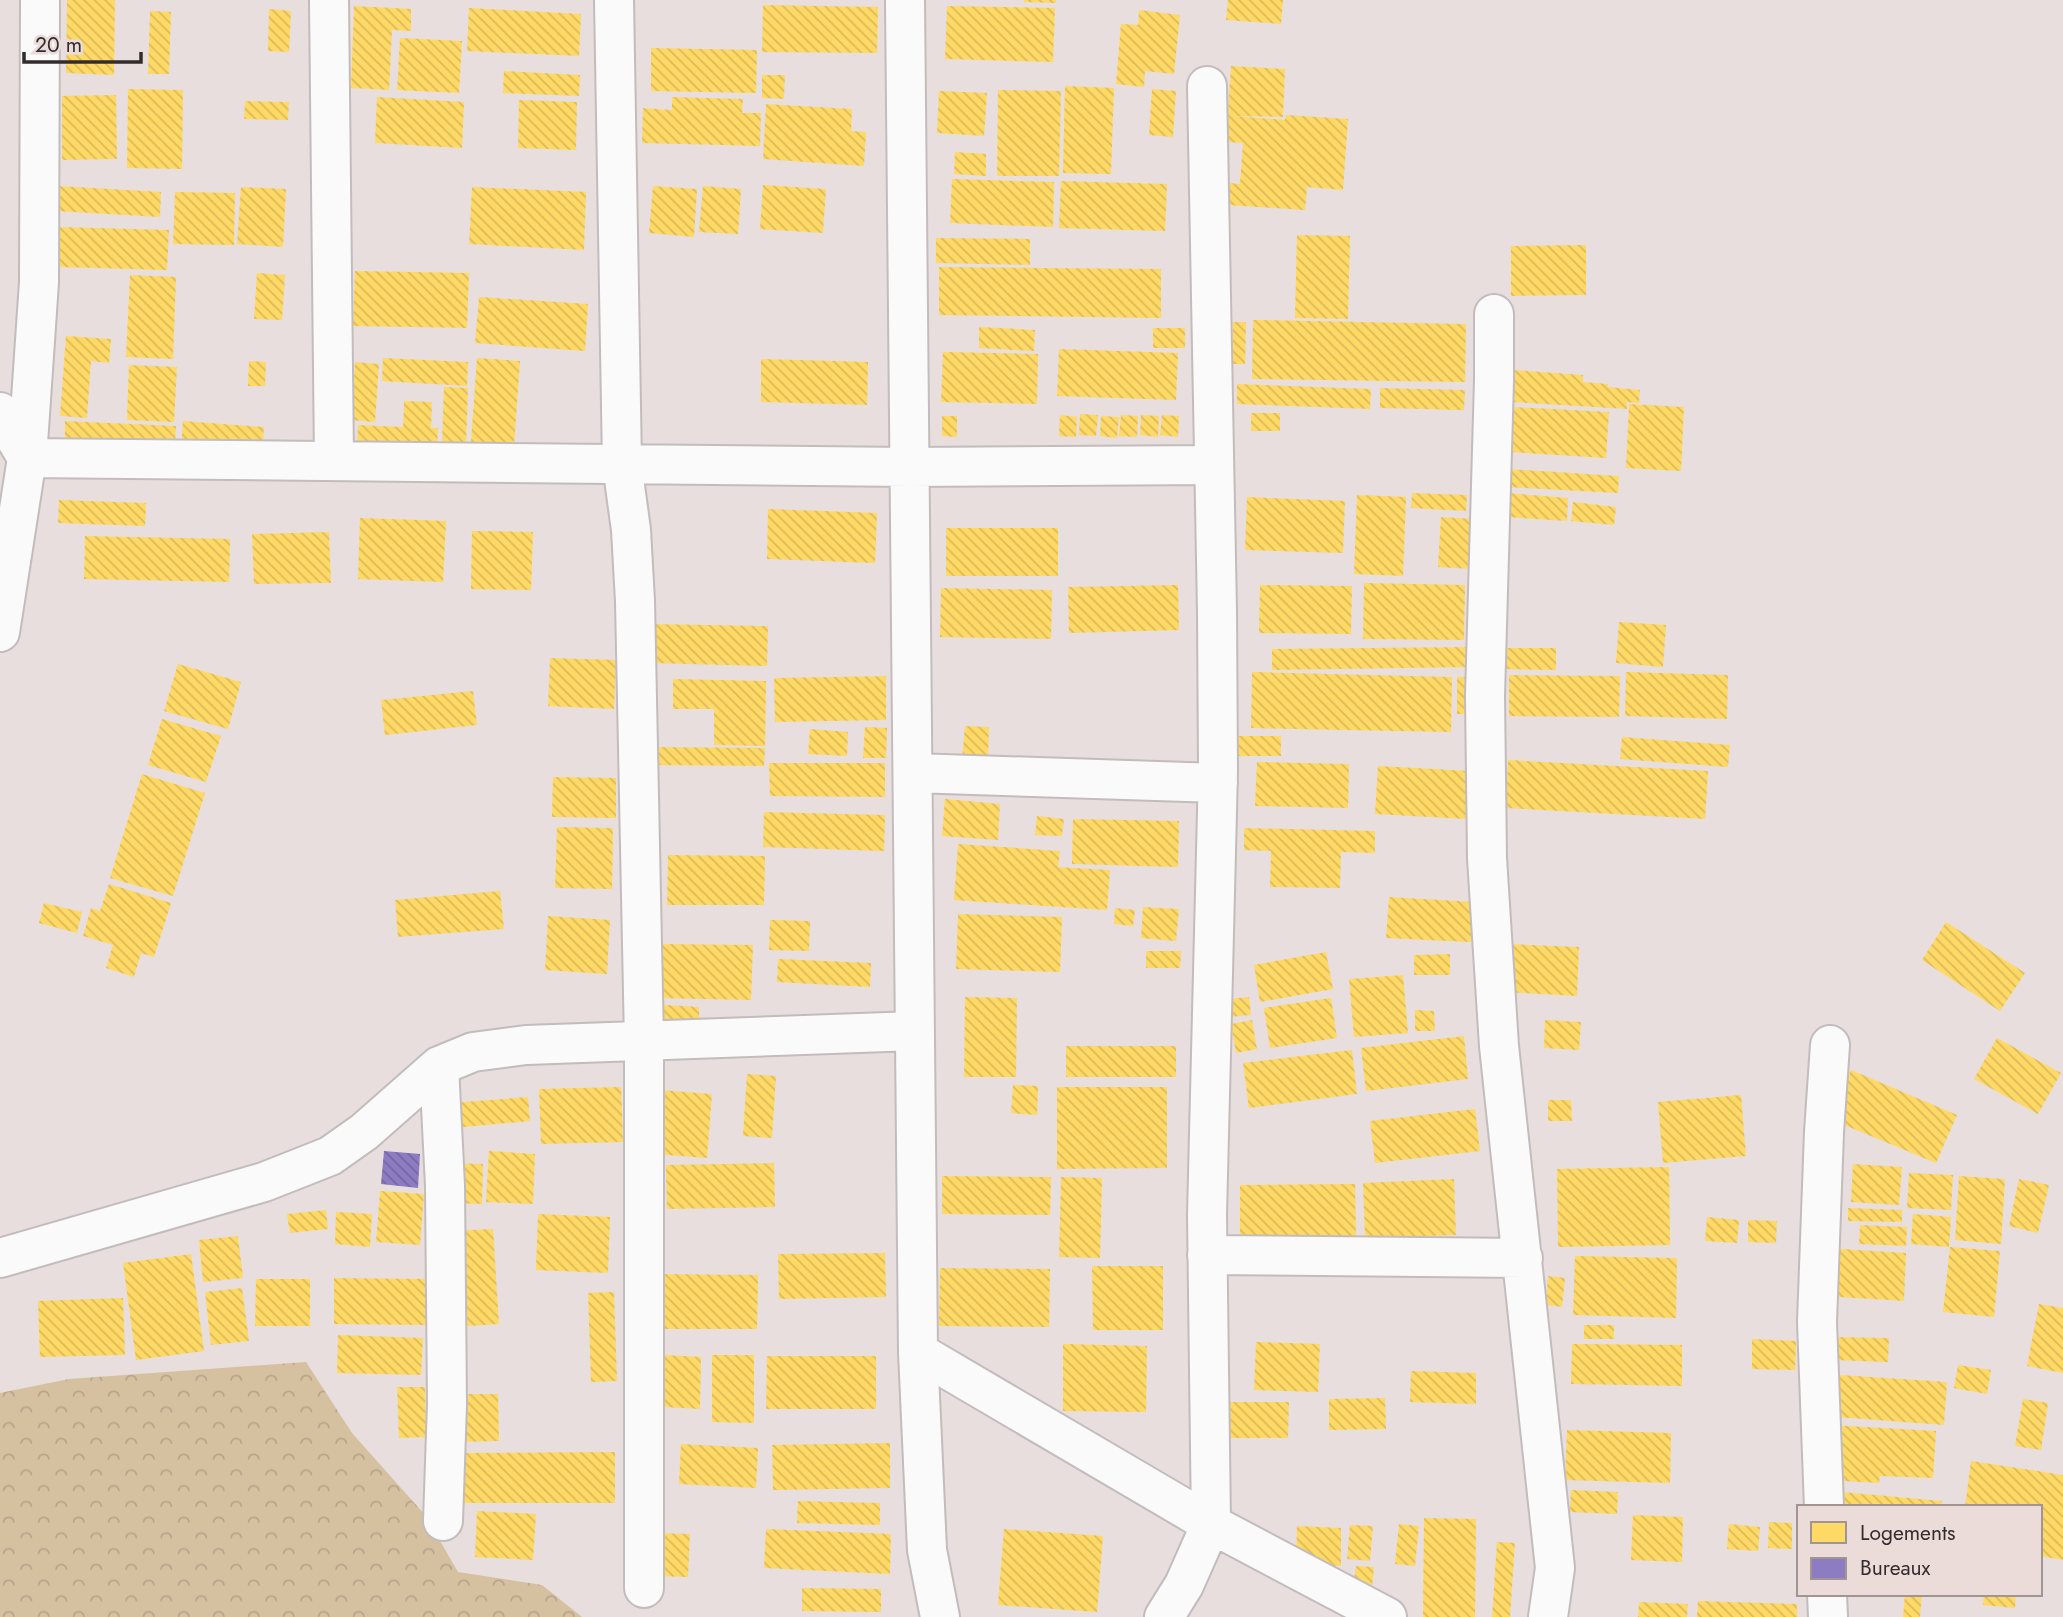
<svg xmlns="http://www.w3.org/2000/svg" width="2063" height="1617" font-family="Jost,sans-serif">
	<defs>
		<pattern id="park-crowns" width="20" height="18" patternUnits="userSpaceOnUse" patternTransform="scale(1.75)"><rect width="20" height="18" fill="#d5c0a0"/><path d="M2 6a3 3 0 1 1 6 0M12 15a3 3 0 1 1 6 0" fill="none" stroke="#b7a58a"/></pattern>
		<pattern id="homes-back-hatch" width="6" height="6" patternUnits="userSpaceOnUse" patternTransform="scale(1.75)"><rect width="6" height="6" fill="#ffd966"/><path d="M-1 5l2 2M0 0l6 6M5-1l2 2" fill="none" stroke="#dbba59"/></pattern>
		<pattern id="offices-back-hatch" width="6" height="6" patternUnits="userSpaceOnUse" patternTransform="scale(1.75)"><rect width="6" height="6" fill="#8e7cc3"/><path d="M-1 5l2 2M0 0l6 6M5-1l2 2" fill="none" stroke="#75669f"/></pattern>
	</defs>
	<rect width="100%" height="100%" fill="#e7dedd"/>
	<path fill="url(#park-crowns)" d="M306 1362 352 1433 425 1515 458 1572 542 1585 582 1617H0V1393L69 1379Z"/>
	<path fill="url(#homes-back-hatch)" d="M67 0H115L114 75 66 73Z
		M1024 0H1056V3L1024 2Z
		M1228 0H1283L1281 24 1226 20Z
		M763 5 878 7 877 53 762 52Z
		M354 6 411 9V31L392 30 389 90 351 88Z
		M947 6 1055 8 1053 62 945 59Z
		M469 8 581 14 579 56 467 51Z
		M269 9 291 11 289 52 268 51Z
		M1139 10 1180 15 1174 74 1145 71 1144 87 1116 84 1121 24 1138 25Z
		M150 11 171 12 169 74H148Z
		M400 38 462 41 459 93 397 90Z
		M651 48 757 50 756 93 651 91Z
		M1231 66 1285 69 1283 117 1232 116 1285 120 1286 115 1348 119 1343 190 1307 187 1305 210 1227 205 1229 183 1240 184 1243 143 1226 142Z
		M504 71 580 75 579 96 503 93Z
		M762 75H785L784 99 762 98Z
		M1065 86 1114 88 1111 174 1063 173Z
		M128 89 183 90 182 169 127 168Z
		M1152 89 1176 91 1173 137 1149 135Z
		M998 90 1061 91 1059 176H997Z
		M939 91 987 93 984 136 937 133Z
		M116 95 117 159 62 160V96Z
		M377 97 464 102 462 148 375 143Z
		M672 97 743 99 742 113H761L760 146 642 143 643 108 672 110Z
		M519 100 577 102 576 150 518 148Z
		M245 101 289 102 288 120 244 119Z
		M766 104 852 109 851 131 866 132 864 166 763 159Z
		M955 152 986 154V176L954 174Z
		M952 179 1054 182 1053 227 950 223Z
		M1061 181 1167 184 1165 231 1059 228Z
		M763 185 826 189 823 233 760 229Z
		M58 186 161 192 160 217 56 211Z
		M653 186 697 189 694 237 649 233Z
		M703 186 741 189 738 234 699 232Z
		M241 187 286 189 283 247 237 244Z
		M472 187 586 192 584 250 469 244Z
		M175 192 235 193 234 245 173 244Z
		M59 227 169 230 167 270 58 267Z
		M1297 235 1350 236 1348 319 1295 318Z
		M936 238 1030 239V265L936 263Z
		M1586 245V295L1511 296V246Z
		M939 267 1161 269V318L939 315Z
		M355 271 469 273 467 328 353 326Z
		M257 273 285 275 282 320 254 319Z
		M130 275 176 277 173 359 126 357Z
		M479 297 588 304 585 351 475 343Z
		M1253 320 1466 324 1465 382 1252 379Z
		M1233 322H1246L1245 364H1233Z
		M979 327 1035 330 1034 351 979 348Z
		M1153 328H1185V348H1153Z
		M66 336 111 339 109 363 91 361 87 418 60 416Z
		M1059 349 1178 353 1176 400 1057 396Z
		M943 352 1038 354 1037 404 941 402Z
		M383 358 468 362 467 386 382 381Z
		M477 358 520 361 514 445 471 442Z
		M761 359 868 362 867 405 761 402Z
		M249 361 266 362 265 386H248Z
		M355 362 379 364 375 422 351 420Z
		M129 365 177 367 174 422 127 420Z
		M1513 370 1583 375V382L1608 384V387L1640 390 1639 403 1627 402V409L1512 402Z
		M1237 384 1371 389 1370 409 1237 404Z
		M444 387 468 388 466 445 442 444Z
		M1380 388 1465 390 1464 410 1380 408Z
		M404 401 432 402 431 428H438L437 449 357 445 358 425 403 427Z
		M1629 404 1684 407 1681 471 1626 468Z
		M1512 407 1609 412 1606 458 1509 452Z
		M1251 413H1280V431H1251Z
		M1080 414 1098 415 1096 436 1079 435Z
		M1060 415 1077 417 1076 437 1059 436Z
		M1121 415 1138 416 1137 437 1119 436Z
		M1141 415 1159 416 1158 437 1140 435Z
		M1162 415 1179 416 1178 437 1160 435Z
		M942 416H957V437L942 436Z
		M1101 416 1119 417 1117 438 1100 436Z
		M65 421 176 426 175 444 65 439Z
		M183 421 264 427 262 453 181 448Z
		M1506 469 1619 476 1618 493 1506 487Z
		M1412 493 1467 495 1466 511 1411 508Z
		M1507 493 1568 498 1567 521 1506 517Z
		M1357 495 1406 497 1403 576 1354 574Z
		M1247 497 1345 501 1343 553 1245 550Z
		M59 500 146 503 145 526 58 523Z
		M1573 502 1616 507 1614 525 1571 521Z
		M768 509 877 513 875 563 767 559Z
		M1441 517 1475 519 1472 569 1438 567Z
		M360 518 446 521 443 582 358 579Z
		M946 528H1058V576H946Z
		M472 531 533 532 531 590 471 589Z
		M329 532 331 583 254 584 252 534Z
		M85 536 230 539 229 582 84 579Z
		M1364 583 1465 585 1464 640 1363 639Z
		M1178 585 1179 630 1069 633 1068 587Z
		M1260 585 1352 586 1351 634 1259 633Z
		M941 588 1052 590 1051 639 940 637Z
		M1619 622 1666 625 1663 667 1616 663Z
		M650 624 768 626 767 666 649 663Z
		M1468 647V667L1272 670V649Z
		M1500 648H1556V670L1500 669Z
		M550 658 616 660 614 709 548 706Z
		M178 664 241 682 228 729 164 711Z
		M1252 672 1452 677 1451 732 1251 728Z
		M1626 672 1728 675 1727 719 1625 716Z
		M1509 675 1620 676 1619 717 1509 716Z
		M886 676V720L775 722 774 678Z
		M1457 677H1473L1472 714H1457Z
		M673 679 766 681 765 746 714 745V709H673Z
		M473 691 477 725 385 735 381 700Z
		M162 719 221 736 206 782 148 765Z
		M965 726 989 727 988 761 962 759Z
		M865 727 887 728 886 758H863Z
		M810 729 848 732 847 756 808 754Z
		M1237 736H1281V756H1237Z
		M1622 737 1730 745 1728 767 1620 759Z
		M652 747 765 748 764 766 652 765Z
		M1508 760 1708 771 1705 819 1506 808Z
		M1257 762 1349 764 1348 808 1255 806Z
		M769 763H885V797L770 796Z
		M1378 766 1470 771 1467 819 1375 814Z
		M142 774 205 793 173 896 110 878Z
		M553 777 616 778V818L552 817Z
		M945 799 1000 804 998 840 942 836Z
		M764 812 885 815 884 851 763 847Z
		M1037 816 1064 819 1062 836 1035 835Z
		M1073 819 1179 821 1178 867 1072 864Z
		M557 827 613 828 612 889 555 888Z
		M1244 828 1375 831V853L1341 852 1340 888 1270 887 1271 851 1244 850Z
		M958 844 1060 851 1058 867 1110 870 1107 910 954 900Z
		M668 855 765 856 764 905H667Z
		M109 884 171 903 154 957 141 953 134 977 106 968 113 945 83 936 91 908 100 911Z
		M500 891 504 929 398 937 395 900Z
		M1389 897 1474 902 1471 942 1386 938Z
		M44 903 82 912 77 933 39 923Z
		M1143 907 1179 909 1176 941 1141 938Z
		M1115 908 1135 910 1133 926 1114 924Z
		M958 914 1062 917 1060 972 956 969Z
		M548 916 610 920 607 974 545 970Z
		M770 920 810 921 809 951 769 950Z
		M1946 922 2025 973 2000 1011 1922 960Z
		M653 944 753 945 751 1000 652 998Z
		M1508 944 1579 947 1577 996 1506 992Z
		M1146 951H1181L1180 968H1146Z
		M1326 952 1333 989 1260 1002 1254 965Z
		M1450 954V975H1414V955Z
		M778 959 871 963 870 987 777 982Z
		M1403 975 1408 1033 1354 1037 1349 979Z
		M965 997 1017 998 1016 1077H964Z
		M1249 997 1251 1015 1230 1017 1228 999Z
		M1331 998 1337 1038 1270 1048 1264 1008Z
		M651 1004 699 1007V1028L650 1026Z
		M1415 1010 1434 1011 1435 1031H1415Z
		M1252 1020 1257 1049 1236 1053 1231 1024Z
		M1545 1020 1581 1022 1579 1050 1544 1048Z
		M1464 1036 1468 1079 1366 1091 1361 1048Z
		M1997 1038 2061 1073 2038 1114 1974 1079Z
		M1066 1046H1176V1077H1066Z
		M1352 1050 1357 1094 1249 1108 1243 1063Z
		M1851 1070 1957 1115 1936 1163 1830 1119Z
		M747 1074 776 1076 772 1138 743 1136Z
		M1013 1085 1038 1086 1037 1115 1011 1113Z
		M621 1087 623 1142 541 1144 539 1089Z
		M1057 1087H1167V1168L1057 1169Z
		M659 1090 712 1094 707 1158 654 1154Z
		M1741 1095 1746 1156 1663 1163 1658 1102Z
		M528 1097 530 1121 453 1128 451 1103Z
		M1548 1100H1571L1572 1121H1548Z
		M1475 1109 1480 1151 1375 1163 1370 1121Z
		M489 1151 535 1154 533 1204 486 1202Z
		M450 1163 483 1164 482 1204 449 1203Z
		M774 1163 775 1207 667 1209 666 1165Z
		M1853 1164 1902 1167 1899 1205 1851 1202Z
		M1669 1167 1670 1245 1558 1247 1557 1169Z
		M1909 1173 1953 1175 1951 1210 1907 1208Z
		M942 1176 1051 1177 1050 1215 942 1214Z
		M1959 1176 2005 1179 2001 1244 1955 1240Z
		M1061 1177 1102 1178 1100 1258 1059 1257Z
		M1454 1179 1456 1235 1365 1238 1363 1183Z
		M2019 1179 2049 1185 2038 1233 2009 1226Z
		M1355 1184 1356 1238 1240 1239V1185Z
		M380 1191 424 1194 420 1245 376 1242Z
		M1848 1208 1902 1210V1222L1848 1221Z
		M326 1210 328 1229 290 1233 287 1214Z
		M336 1212 372 1214 370 1247 335 1244Z
		M538 1214 610 1217 608 1273 536 1270Z
		M1913 1214 1951 1217 1949 1247 1911 1244Z
		M1707 1217 1739 1220 1737 1243 1705 1241Z
		M1748 1220 1777 1221 1776 1243 1748 1242Z
		M1860 1225 1907 1227 1906 1246 1859 1244Z
		M493 1229 499 1324 453 1327 447 1231Z
		M238 1236 243 1278 203 1282 199 1240Z
		M1950 1247 2000 1251 1994 1317 1943 1312Z
		M1826 1248 1906 1253 1904 1301 1823 1296Z
		M885 1253 886 1297 779 1299 778 1254Z
		M191 1254 204 1351 136 1360 123 1263Z
		M1575 1256 1677 1258 1676 1318 1573 1315Z
		M1092 1266H1163V1330H1093Z
		M940 1268 1050 1269 1049 1327 939 1326Z
		M664 1274 758 1275 757 1329H664Z
		M1548 1276 1565 1278 1562 1307 1546 1305Z
		M334 1278 428 1279V1325L334 1324Z
		M256 1279H310V1326H255Z
		M242 1288 249 1341 211 1345 205 1292Z
		M614 1292 617 1381 591 1382 588 1293Z
		M123 1298 125 1355 40 1357 38 1301Z
		M2039 1304 2063 1308V1373L2027 1366Z
		M1584 1325H1614V1339H1584Z
		M338 1335 423 1338 421 1375 337 1373Z
		M1833 1337 1889 1338 1888 1362 1832 1360Z
		M1752 1339 1796 1341 1795 1370 1752 1369Z
		M1256 1342 1320 1344 1318 1392 1254 1390Z
		M1063 1344 1147 1346 1146 1412 1063 1411Z
		M1572 1344 1682 1345V1386L1571 1384Z
		M665 1355 701 1357 700 1409 663 1407Z
		M712 1355H754V1423L712 1422Z
		M767 1356H876V1409H766Z
		M1958 1365 1991 1370 1987 1394 1954 1388Z
		M1411 1371 1476 1373V1404L1410 1402Z
		M1840 1375 1947 1382 1944 1425 1837 1417Z
		M397 1387H425L426 1437 399 1438Z
		M455 1394H498L499 1441 455 1442Z
		M1385 1398 1386 1429 1329 1430V1399Z
		M2023 1399 2048 1403 2041 1450 2015 1446Z
		M1230 1402H1289L1288 1438H1230Z
		M1831 1425 1936 1431 1933 1478 1880 1476 1879 1483 1828 1480Z
		M1567 1430 1671 1433 1670 1483 1565 1480Z
		M890 1443V1488L773 1490 772 1445Z
		M681 1444 758 1448 756 1488 679 1484Z
		M615 1452V1503H457L458 1453Z
		M1971 1461 2063 1475V1560L2040 1556V1507H1965Z
		M1571 1490 1618 1492 1617 1514 1570 1512Z
		M1831 1491 1942 1501 1941 1507H1830Z
		M798 1501 880 1503V1525L797 1523Z
		M477 1511 536 1514 533 1560 475 1557Z
		M1633 1515 1683 1517 1682 1562 1631 1560Z
		M1424 1518 1476 1519 1475 1617H1423Z
		M1769 1522 1792 1523V1549L1768 1548Z
		M1399 1524 1419 1526 1415 1566 1395 1564Z
		M1729 1524 1760 1527 1758 1551 1727 1549Z
		M1350 1525 1373 1526 1370 1561 1347 1559Z
		M1297 1526 1341 1528V1566L1296 1565Z
		M766 1529 891 1534 890 1574 764 1568Z
		M1004 1529 1103 1536 1097 1612 998 1605Z
		M652 1533 690 1534 688 1577 651 1576Z
		M1497 1542 1515 1543 1510 1617H1492Z
		M1356 1566 1374 1567 1372 1587 1353 1586Z
		M802 1588 881 1589V1612L802 1611Z
		M1905 1594H1922L1920 1617H1903Z
		M1984 1594H2016L2015 1608 1983 1605Z
		M1698 1601 1797 1604V1617H1697Z
		M1639 1602 1688 1604 1687 1617H1638Z"/>
	<path fill="url(#offices-back-hatch)" d="M384 1151 420 1154 418 1188 381 1184Z"/>
	<g fill="none" stroke-linecap="round" stroke-linejoin="round">
		<defs>
			<path id="minor" d="M329 0 334 461
				M614 0 622 464 631 530 635 601 644 1042V1588
				M905 0 918 1352 927 1550 940 1617
				M1494 314V380L1485 696 1487 858 1499 1046 1555 1568 1548 1617
				M0 412 27 458
				M27 458 909 467 1214 465
				M0 632 27 458 39 282 40 0
				M913 773 1218 783
				M439 1066 445 1186 447 1404 443 1521
				M1207 1255 1523 1258
				M0 1258 264 1182 330 1156 364 1132 439 1066 473 1052 526 1045 915 1031
				M918 1352 1211 1524 1387 1617
				M1824 1507 1817 1322 1824 1132 1830 1045
				M1827 1594 1828 1617
				M1164 1617 1184 1585 1211 1524 1207 1215 1218 771 1217 611 1207 86"/>
		</defs>
		<use href="#minor" stroke="#c3bcbc" stroke-width="42"/>
		<use href="#minor" stroke="#fbfafa" stroke-width="38"/>
	</g>
	<rect x="1797" y="1505" width="245" height="91" fill="#ebdbd9" stroke="#a19594" stroke-width="2"/>
	<rect x="1811" y="1522" width="35" height="21" fill="#ffd966" stroke="#a19594" stroke-width="2"/>
	<text x="1860" y="1540" font-size="21" fill="#322c2c">Logements</text>
	<rect x="1811" y="1558" width="35" height="21" fill="#8e7cc3" stroke="#a19594" stroke-width="2"/>
	<text x="1860" y="1575" font-size="21" fill="#322c2c">Bureaux</text>
	<path d="M24 52v10h117v-10" fill="none" stroke="#322c2c" stroke-width="3.5"/>
	<text x="35" y="52" font-size="21" fill="#322c2c" stroke="#ebdbd9" stroke-width="5" paint-order="stroke">20 m</text>
</svg>
